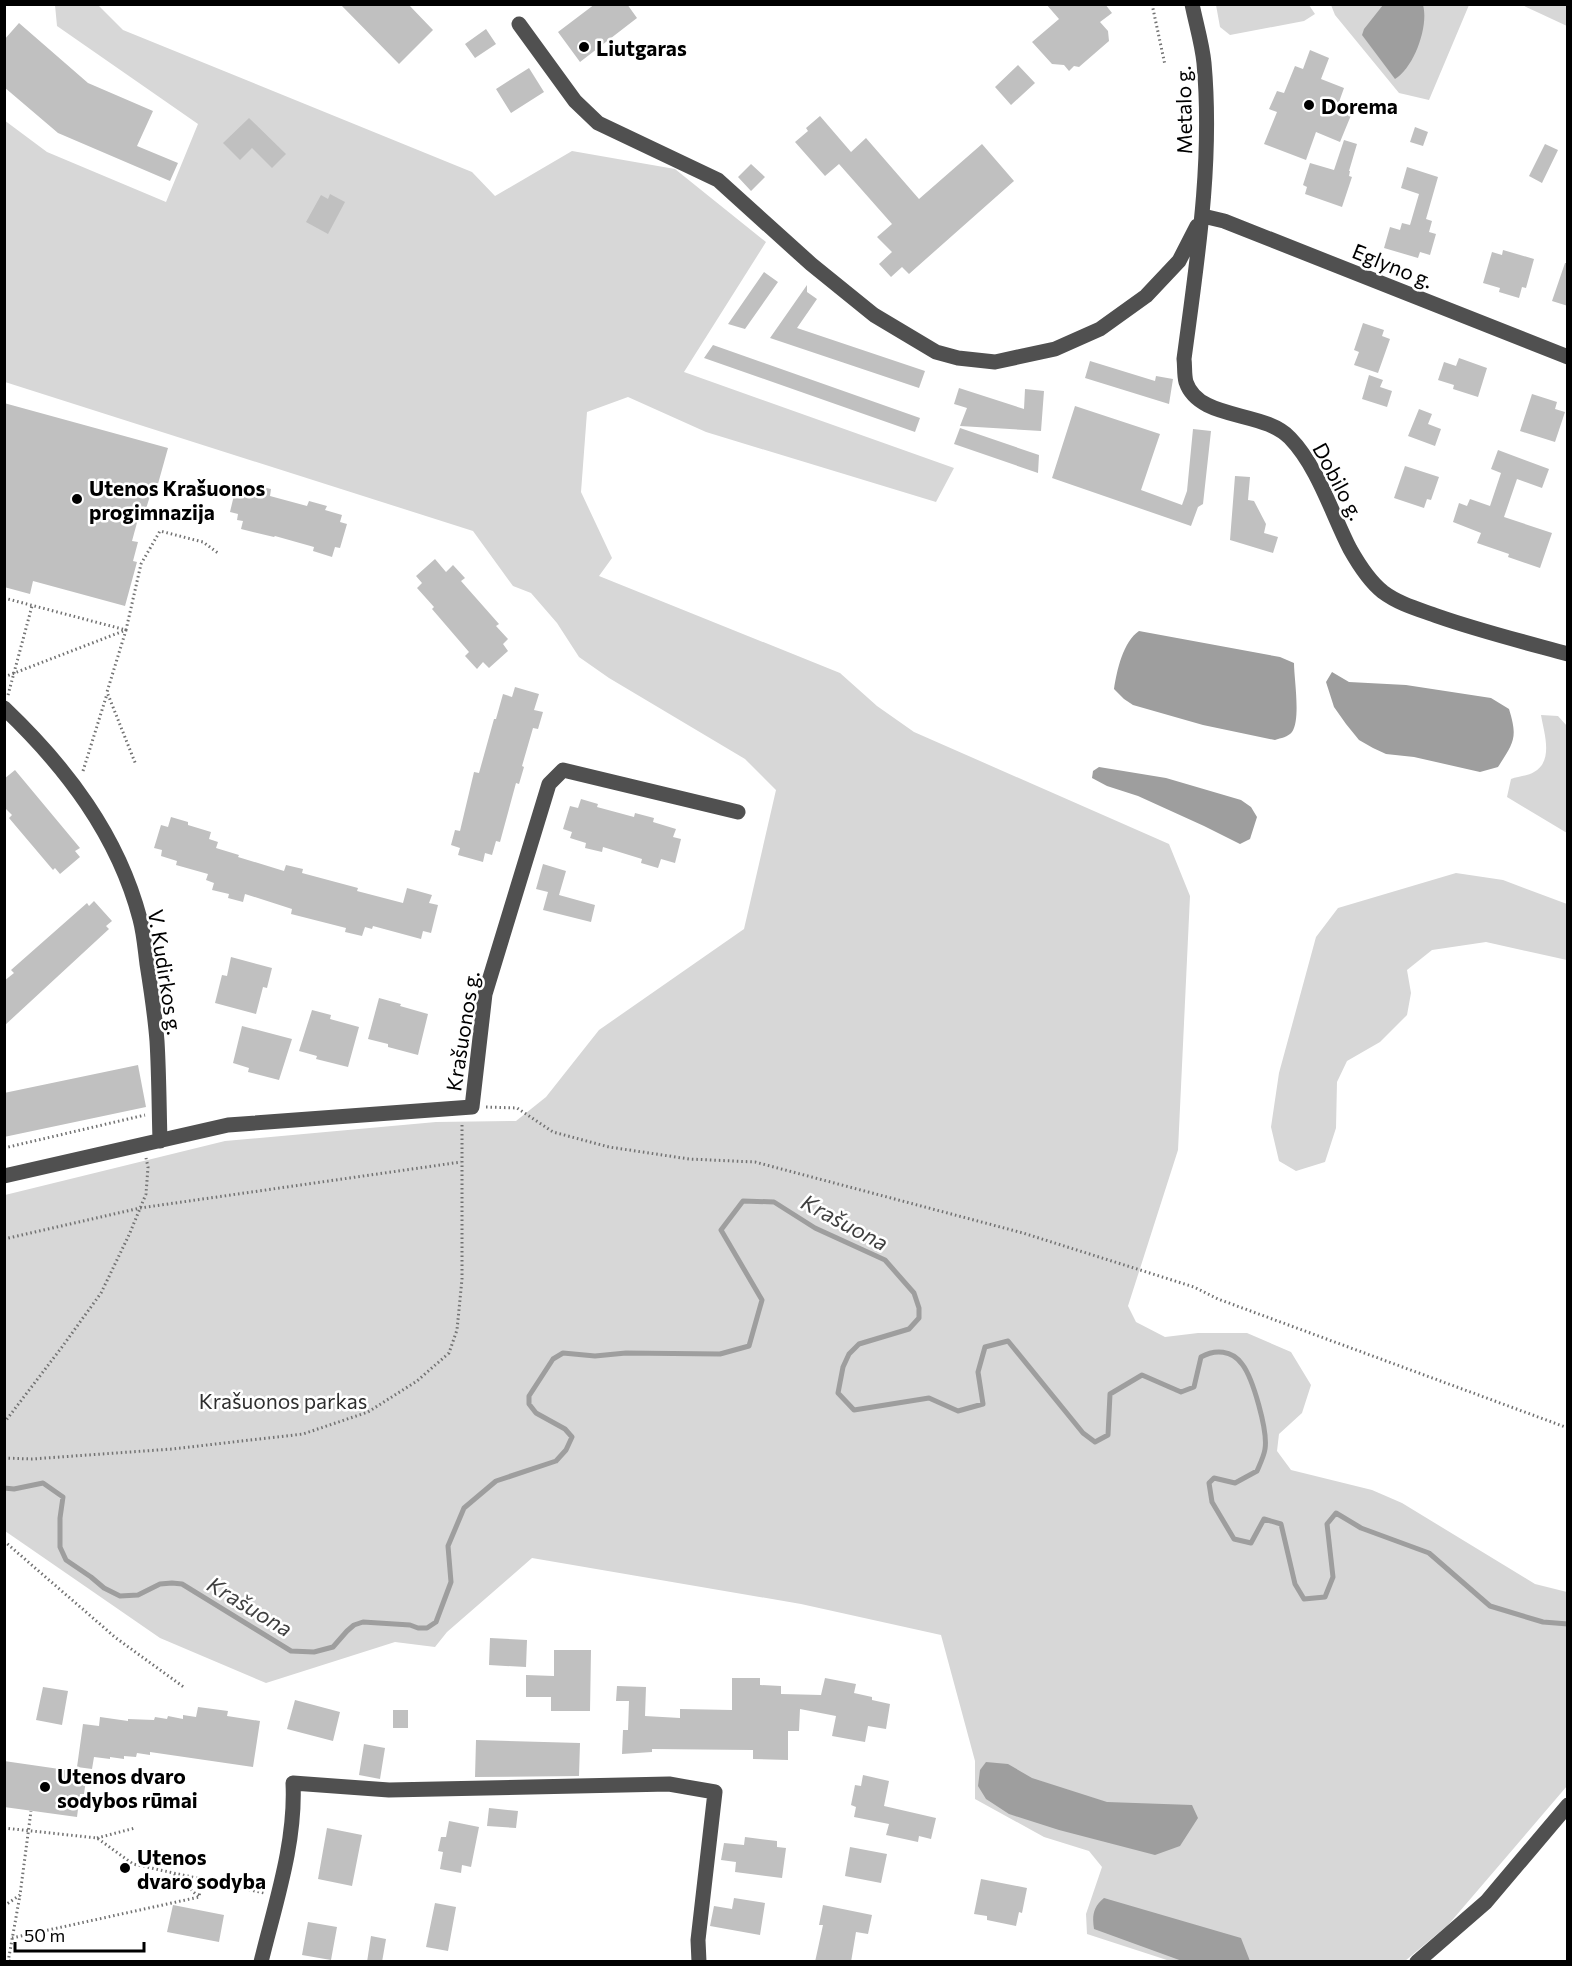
<svg xmlns="http://www.w3.org/2000/svg" width="1572" height="1966" font-family="Commissioner,sans-serif">
	<rect width="100%" height="100%" fill="#fff"/>
	<path fill="#d7d7d7" d="M55 5H98L123 30 472 172 495 196 572 151 675 169 766 242 684 372 954 468 936 502 706 432 628 397 587 412 581 492 612 558 599 576 840 673 877 706 914 732 1169 844 1190 896 1178 1150 1128 1306 1136 1322 1165 1337 1198 1333H1247L1291 1352 1311 1385 1302 1413 1279 1434 1277 1451 1291 1470 1372 1490 1402 1503 1535 1584 1567 1592V1786L1448 1925 1405 1961H1170L1087 1934 1086 1914 1102 1867 1089 1851 1044 1837 975 1799V1761L941 1635 801 1604 532 1558 447 1632 435 1647 395 1642 266 1683 160 1638 5 1531V1195L225 1141 436 1122 516 1121 546 1097 599 1030 744 929 776 790 745 759 609 678 579 657 557 623 531 593 513 586 473 531 5 382 4 120 47 152 166 202 198 124 57 26Z
		M1216 5H1309L1315 14 1304 21 1230 35 1220 27Z
		M1331 5H1469L1429 100 1399 93 1335 15Z
		M1522 5H1567V26Z
		M1541 715 1558 716 1567 726V833L1507 797 1511 779C1518 776 1528 776 1534 772 1554 761 1544 733 1541 715Z
		M1456 873 1503 880 1567 904V960L1486 942 1432 950 1407 970 1411 993 1407 1015 1380 1042 1347 1061 1337 1082 1336 1128 1325 1162 1296 1171 1279 1161 1271 1127 1279 1073 1316 937 1338 908Z"/>
	<path fill="#9e9e9e" d="M1383 5H1423C1429 26 1414 68 1395 79L1362 35 1364 29Z
		M1139 631 1280 657 1294 663C1294 679 1301 719 1292 732 1288 737 1281 738 1275 740L1203 725 1133 705 1124 699 1114 689C1117 670 1123 642 1139 631Z
		M1332 672 1349 682 1406 685 1491 698 1509 709C1518 738 1514 742 1498 767L1480 772 1414 757 1386 754 1373 748 1359 740 1346 724 1334 707 1326 682Z
		M1099 767 1166 778 1241 800 1251 807 1257 817 1250 839 1240 844 1204 826 1138 796 1107 786 1092 778 1093 771Z
		M986 1762 1008 1764 1032 1778 1107 1802 1192 1805 1198 1818 1180 1846 1155 1855 1059 1830 1009 1814 986 1799 978 1786 980 1770Z
		M1104 1898 1241 1938 1250 1961H1182L1094 1929C1092 1916 1093 1907 1104 1898Z"/>
	<g fill="none" stroke-linecap="round" stroke-linejoin="round">
		<path stroke="#9e9e9e" stroke-width="5" d="M4 1488 14 1489 43 1483 63 1497 60 1518V1547L66 1560 91 1577 104 1588 120 1596 138 1595 160 1584 172 1583 182 1584 291 1651 314 1652 333 1647 347 1631 354 1625 363 1622 410 1625 418 1628H427L436 1622 451 1582 448 1546 464 1508 496 1481 556 1461 566 1450 572 1437 565 1429 536 1413 529 1404V1396L553 1359 563 1353 595 1356 626 1353 720 1354 749 1346 762 1300 721 1230 743 1201 774 1202 815 1228 885 1260 914 1293 919 1308V1318L909 1329 859 1344 849 1354 843 1367 838 1393 854 1410 929 1398 958 1411 983 1404 978 1372 985 1347 1008 1341 1083 1433 1095 1442 1108 1435 1110 1394 1142 1375 1181 1392 1194 1387 1201 1357C1215 1349 1232 1350 1242 1364 1253 1378 1268 1431 1265 1449 1264 1456 1260 1464 1257 1471L1235 1483 1214 1478 1209 1483 1212 1502 1234 1539 1251 1543 1264 1519 1281 1524 1295 1584 1304 1599 1325 1597 1333 1577 1327 1524 1336 1513 1361 1528 1429 1553 1490 1606 1543 1622 1568 1624"/>
	</g>
	<path fill="#c0c0c0" d="M340 4H408L433 30 399 64Z
		M595 4H627L637 18 580 62 558 32Z
		M1046 4H1105L1112 13 1100 22 1108 31 1109 41 1079 67 1074 66 1069 71 1064 65 1052 64 1032 42 1059 19Z
		M19 23 88 83 153 111 137 146 178 163 170 181 58 133 4 87V40Z
		M486 29 496 44 475 58 465 44Z
		M1310 50 1329 58 1321 79 1344 88 1339 102 1354 108 1340 142 1316 132 1306 160 1264 144 1277 112 1269 109 1277 91 1284 93 1295 66 1303 69Z
		M1018 65 1035 83 1011 105 995 87Z
		M529 68 544 92 511 113 496 89Z
		M820 116 851 152 866 138 919 199 982 144 1014 181 909 274 902 267 891 277 879 264 892 252 877 237 892 224 839 164 825 176 795 142 808 131 806 128Z
		M249 118 286 154 272 168 252 148 240 160 223 143Z
		M1415 127 1428 132 1423 146 1410 142Z
		M1344 140 1357 144 1349 171H1350L1349 176 1352 177 1342 207 1305 194 1307 187 1303 185 1310 163 1334 170Z
		M1545 144 1558 150 1542 183 1529 176Z
		M751 164 765 177 751 191 738 177Z
		M1407 167 1438 177 1426 219 1432 221 1429 232 1436 234 1430 255 1420 252 1418 258 1384 248 1390 227 1400 230 1402 223 1410 225 1419 194 1401 188Z
		M330 194 345 202 328 234 306 222 321 195 328 199Z
		M1503 250 1534 259 1526 288 1522 287 1519 298 1499 292 1500 288 1483 283 1492 252 1502 255Z
		M1565 263H1568V306L1552 301Z
		M764 272 778 282 745 329 728 324Z
		M807 285V292L817 299 797 328 925 371 919 388 770 338Z
		M1363 323 1384 330 1382 336 1390 339 1378 373 1354 365 1359 352 1354 350Z
		M713 345 920 418 915 432 704 358Z
		M1459 358 1487 368 1478 397 1453 389 1454 385 1438 380 1444 362 1456 366Z
		M1090 361 1155 381 1156 376 1173 379 1169 404 1085 378Z
		M1369 375 1383 380 1380 387 1392 391 1387 407 1362 399Z
		M959 388 1024 409 1025 389 1044 391 1041 431 960 426 967 408 954 404Z
		M1532 394 1557 402 1555 409 1565 412 1555 442 1520 431Z
		M4 403 168 448 156 491 152 489 146 509 141 508 132 541 138 542 133 561 137 562 125 606 33 581 30 594 4 587Z
		M1075 406 1160 434 1141 490 1182 505 1187 491 1193 429 1211 431 1203 504 1198 507 1191 526 1052 478Z
		M1419 409 1432 414 1428 424 1441 429 1435 446 1408 436Z
		M960 428 1039 455 1038 473 954 444Z
		M1498 450 1549 469 1542 488 1517 479 1504 517 1552 533 1540 568 1508 557 1509 554 1477 543 1481 533 1453 522 1459 503 1467 506 1470 499 1490 506 1501 473 1491 469Z
		M1405 466 1439 477 1431 500 1427 499 1424 508 1394 498Z
		M1235 476 1250 477 1248 500 1254 501 1266 524 1264 533 1278 537 1273 553 1230 540Z
		M258 486 271 489 270 496 307 506 309 501 327 506 325 510 342 515 340 522 347 524 340 548 335 547 332 557 313 551 314 547 275 536 274 537 241 529 243 521 237 520 238 514 230 512 235 491 256 496Z
		M435 559 446 572 453 565 465 578 461 581 499 624 496 626 508 639 503 644 508 651 489 668 483 662 477 669 465 656 469 652 432 609 434 607 417 588 422 583 416 576Z
		M515 687 539 694 534 710 543 712 538 729 533 728 522 766 524 767 519 784 516 783 500 842 496 841 492 855 485 853 483 862 458 855 460 848 451 845 455 830 460 831 474 772 479 773 494 719H496L503 694 512 697Z
		M15 770 80 848 75 851 80 857 60 874 55 868 53 870 9 818 12 815 4 807V779Z
		M581 799 598 804 597 807 634 817 635 813 654 818 653 822 676 829 673 837 681 839 675 863 661 859 658 868 641 863 642 859 603 847 602 852 585 848 586 843 570 838 572 832 563 829 570 806 578 808Z
		M171 817 188 822V825L211 832 209 839 218 842 216 848 239 855 238 857 284 871 286 865 303 869 302 873 358 888 357 891 403 903 407 888 432 895 429 903 438 905 431 933 423 931 421 939 373 926 372 929 365 927 362 936 345 932 346 928 291 914 292 909 245 894 243 902 228 898 229 894 212 890 214 883 206 880 208 874 176 865 177 861 161 856 162 850 154 848 161 825 168 827Z
		M543 864 566 871 559 895 595 905 591 922 543 910 548 892 536 889Z
		M94 901 112 921 106 926 109 929 4 1026V981L14 973 11 970 87 903 89 906Z
		M231 957 272 968 267 988 263 987 256 1014 215 1003 222 975 227 976Z
		M379 998 401 1004 400 1006 428 1014 418 1055 388 1047V1044L368 1039Z
		M312 1010 331 1015 330 1019 359 1027 348 1067 316 1059 317 1056 299 1051Z
		M242 1026 292 1039 279 1080 248 1072 249 1068 233 1063Z
		M138 1065 146 1107 4 1137V1093Z
		M490 1638 527 1640 526 1667 489 1665Z
		M554 1650H591L590 1711H551V1697H526V1675L554 1676Z
		M732 1678H760V1685L781 1686V1694L821 1695 825 1678 856 1684 854 1693 872 1697V1700L890 1704 886 1729 868 1726 865 1742 832 1736 836 1716 800 1709 799 1731H788V1760L753 1759V1750L652 1749V1752L622 1754 623 1730H628L629 1701H616L617 1686 646 1687 645 1716 680 1718V1709L732 1710Z
		M43 1687 68 1691 62 1725 36 1720Z
		M295 1700 340 1712 333 1741 287 1729Z
		M198 1707 228 1711 227 1716 260 1721 253 1767 150 1752V1755L137 1753 136 1757 124 1756V1759L110 1757V1759L94 1757 92 1769 77 1767 83 1724 99 1726 100 1717 128 1721V1719L154 1720 155 1717 167 1719 168 1716 183 1719V1715L196 1717Z
		M393 1710H408V1728H393Z
		M476 1740 580 1743 579 1776 475 1777Z
		M364 1744 385 1748 380 1779 359 1775Z
		M4 1761 87 1773 84 1794H80L77 1817 4 1807Z
		M863 1775 889 1781 884 1806 936 1818 931 1839 919 1836 918 1842 886 1835 889 1824 854 1817 856 1807 851 1805 855 1785 861 1786Z
		M489 1808 518 1811 516 1828 487 1826Z
		M449 1821 479 1827 471 1867 462 1865 461 1873 440 1869 443 1852 438 1851 441 1837H446Z
		M327 1828 362 1835 352 1886 318 1879Z
		M745 1837 777 1841V1847L786 1848 782 1878 735 1872 736 1862 721 1860 724 1843 744 1845Z
		M850 1847 887 1854 881 1883 845 1876Z
		M981 1879 1027 1888 1022 1913 1019 1912 1016 1926 987 1920V1916L974 1914Z
		M734 1898 765 1903 760 1935 710 1926 714 1906 732 1909Z
		M435 1903 456 1907 448 1951 426 1947Z
		M173 1905 224 1915 219 1942 167 1932Z
		M823 1905 872 1915 868 1934 856 1932 851 1962H815L823 1925H819Z
		M308 1922 337 1927 331 1960 302 1955Z
		M371 1936 386 1939 382 1962H367Z"/>
	<g fill="none" stroke-linecap="round" stroke-linejoin="round">
		<path stroke="#727272" stroke-width="3" stroke-dasharray="1.5 3" stroke-linecap="butt" d="M1152 4 1165 65
			M4 598 126 630 141 564 160 531 203 542 218 553
			M4 677 126 630 107 692 136 765
			M8 695 32 606
			M83 771 107 694
			M486 1107 517 1108 553 1132 609 1147 689 1159 755 1162 1023 1233 1194 1287 1218 1299 1568 1428
			M4 1148 145 1115
			M4 1239 140 1208 461 1162
			M4 1423 62 1347 101 1293 129 1235 146 1194 148 1167 146 1158
			M4 1458 32 1459 172 1449 303 1434 368 1412 417 1381 449 1353 457 1330 462 1279V1124
			M4 1541 116 1638 185 1688
			M4 1828 97 1838 133 1864 264 1893
			M97 1838 135 1828
			M174 1874 199 1897
			M4 1906 20 1895 31 1811
			M12 1938 199 1897 202 1879
			M9 1961 17 1962
			M8 1962 20 1895"/>
		<path stroke="#505050" stroke-width="15" d="M1192 4C1196 24 1202 43 1204 63 1213 162 1197 261 1184 359 1185 366 1184 375 1186 382 1199 421 1264 410 1290 438 1318 467 1332 514 1350 549 1359 565 1369 581 1383 592 1399 604 1418 609 1437 616 1480 631 1524 642 1568 654
			M519 24 575 101 598 123 718 180 811 264 874 315 936 352 958 358 995 362 1055 349 1100 329 1146 296 1179 261 1197 226
			M1203 216 1224 221 1568 357
			M4 708C66 767 118 835 140 919 144 934 145 949 147 964 151 989 155 1015 157 1041 159 1074 159 1107 160 1141
			M4 1176 228 1125 472 1107 485 994 549 784 563 770 738 812
			M261 1962C275 1904 296 1843 293 1783L389 1790 669 1784 715 1792 698 1940 699 1962
			M1417 1962 1486 1902 1568 1805"/>
	</g>
	<g fill="#000" stroke="#fff" stroke-width="2">
		<circle cx="584" cy="47" r="6"/>
		<circle cx="1309" cy="105" r="6"/>
		<circle cx="77" cy="499" r="6"/>
		<circle cx="45" cy="1787" r="6"/>
		<circle cx="125" cy="1868" r="6"/>
	</g>
	<g text-anchor="middle" dominant-baseline="central" stroke-width="5" stroke-linejoin="round" paint-order="stroke">
		<g font-size="21" font-weight="bold" fill="#000" stroke="#fff" text-anchor="start">
			<text x="596" y="47">Liutgaras</text>
			<text x="1321" y="105">Dorema</text>
			<text x="89" y="487">Utenos Krašuonos<tspan x="89" dy="24">progimnazija</tspan></text>
			<text x="57" y="1775">Utenos dvaro<tspan x="57" dy="24">sodybos rūmai</tspan></text>
			<text x="137" y="1856">Utenos<tspan x="137" dy="24">dvaro sodyba</tspan></text>
		</g>
		<g font-size="21" fill="#000" stroke="#fff">
			<text transform="translate(1183 110) rotate(-91)">Metalo g.</text>
			<text transform="translate(1393 265) rotate(22)">Eglyno g.</text>
			<text transform="translate(1339 481) rotate(62)">Dobilo g.</text>
			<text transform="translate(166 972) rotate(81)">V. Kudirkos g.</text>
			<text transform="translate(462 1031) rotate(-81)">Krašuonos g.</text>
		</g>
		<g font-size="21" fill="#2e2e2e" stroke="#fff">
			<text x="283" y="1400">Krašuonos parkas</text>
		</g>
		<g font-size="22" font-style="italic" fill="#3f3f3f" stroke="#fff">
			<text transform="translate(845 1222) rotate(28)">Krašuona</text>
			<text transform="translate(250 1606) rotate(31)">Krašuona</text>
		</g>
	</g>
	<rect width="1572" height="1966" fill="none" stroke="#000000" stroke-width="12"/>
	<path d="M15 1942v9h129v-9" fill="none" stroke="#000000" stroke-width="3"/>
	<text x="24" y="1942" font-size="18" fill="#000000" stroke="#ffffff" stroke-width="4.5" paint-order="stroke">50 m</text>
</svg>
